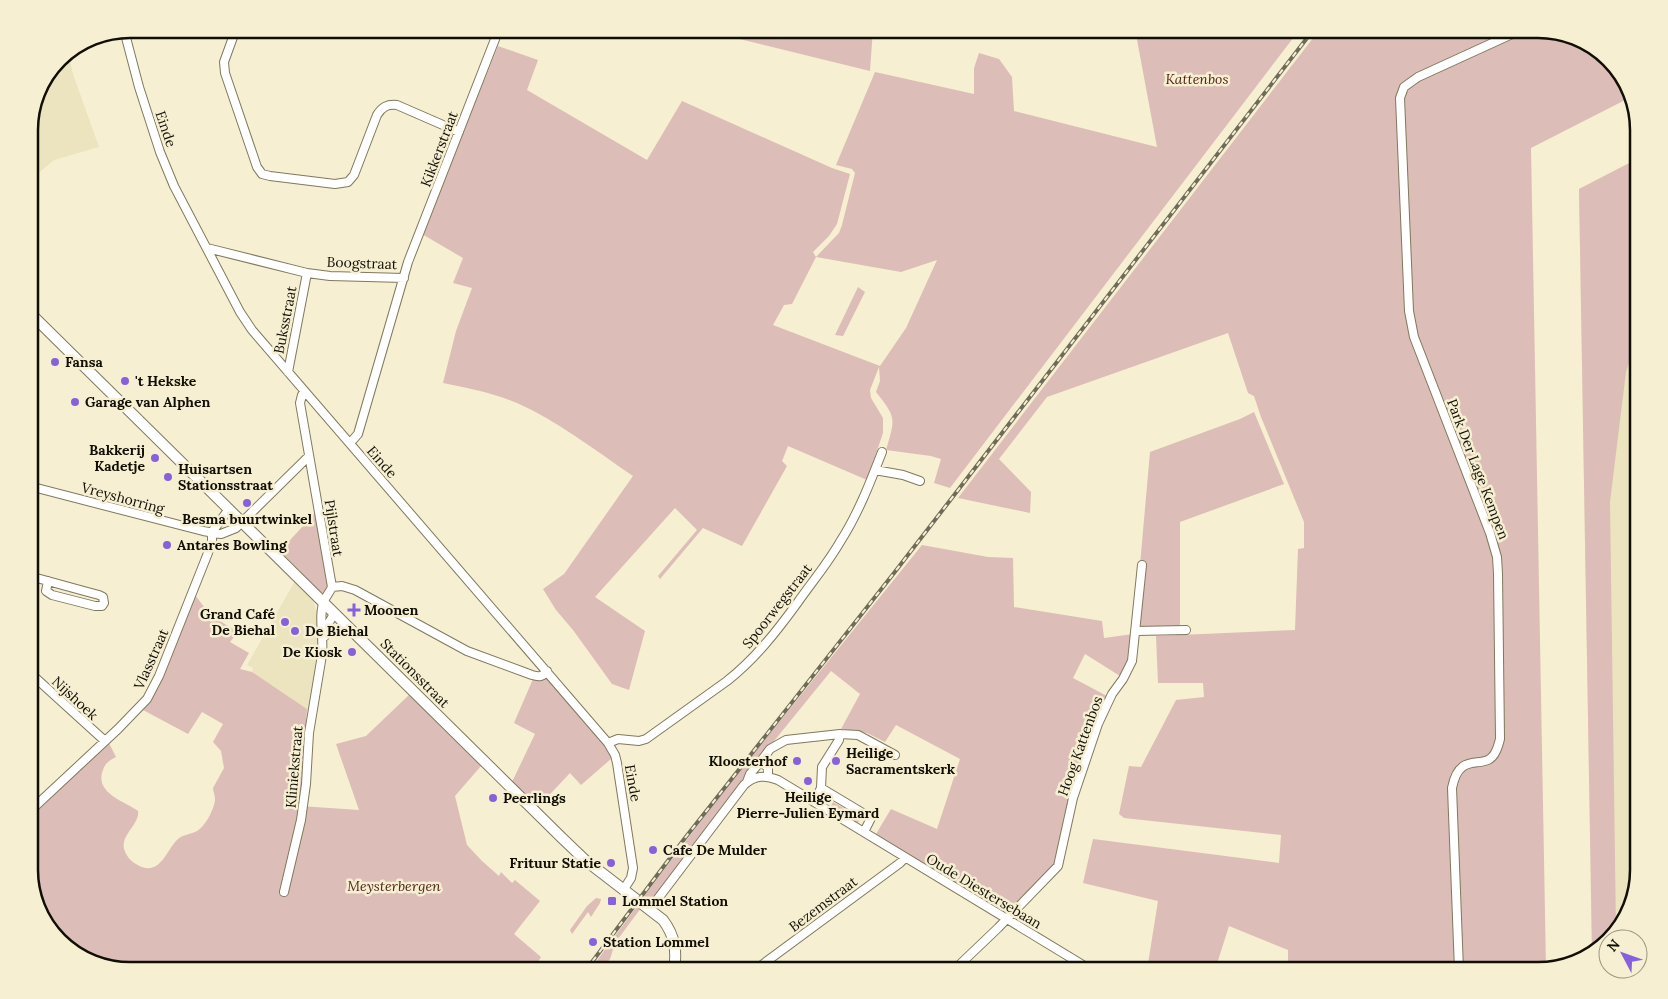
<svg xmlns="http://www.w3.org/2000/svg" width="1668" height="999" font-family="Lora,serif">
	<rect width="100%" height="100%" fill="#f6efd1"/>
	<path fill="#ece4bf" d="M68 52 73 74 99 147 54 160 29 181V124L37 91 59 58Z
		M1639 158V869L1626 920 1592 953 1579 189Z
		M295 581 312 598 318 615 317 634 319 637V648L309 714 307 709 252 672 253 668 247 665Z"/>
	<path fill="#ddbdb7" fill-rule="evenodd" d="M699 29H873L870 71Z
		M1135 29H1300L950 488 934 483 941 459 931 456 886 450C895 419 897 418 876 392L880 381 879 367 870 390 871 398 883 418V433L867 480 788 446 782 461 787 466 742 546 703 528 660 579 658 576 697 530 675 508 595 597 645 631 629 690 612 684 573 630 556 610 543 589 564 574 633 476C596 451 558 421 517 403 493 393 468 388 443 383L456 331 472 288 453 283 463 258 422 234 498 46 538 60 527 90 647 160 682 101 832 168 850 174 837 224 829 236 813 252 816 257 839 233 842 225 855 173 852 169 836 165 875 72 974 94V68L979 53 999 59 1012 77 1014 111 1157 147ZM816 257 901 272 937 260 906 328 880 366 773 325 784 305 792 304Z
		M1320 29H1538L1589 42 1626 79 1631 97 1531 148 1546 968 1538 970H1288V950L1229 926 1215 970H1147L1158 901 1083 883 1093 839 1279 863 1281 835 1124 818 1119 814 1129 766 1141 767 1176 700 1204 697 1203 683H1158L1156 636 1295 630 1298 549 1304 548V522L1261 417 1254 396 1248 393 1228 333 1047 397 999 459 1031 492 1030 513 958 498Z
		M1639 158V330L1626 372 1610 502 1616 929 1592 953 1579 189Z
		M858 287 865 292 843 336 835 335Z
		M1254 412 1284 484 1180 522V628H1142L1138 626 1140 565 1150 452 1240 419Z
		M315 513 328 586 327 591 322 593 280 551Z
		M922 545 988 557 1013 558 1014 607 1102 621 1104 638 1133 634 1129 658 1120 676 1085 654 1073 678 1107 696 1094 722 1066 810 1056 860 1052 867 1011 909 1004 910 993 906 876 834 891 809 937 829 960 759 896 725 885 742 867 733 841 729 860 694 831 671 743 779 652 901 644 896 734 778Z
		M195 595 210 615 238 632 230 642 249 653 240 669 252 672 307 709 300 806 359 810 336 744 366 736 409 695 481 766 455 796 467 845 482 861 499 876 501 872 512 883 515 880 540 901 514 934 541 957 533 970H130L79 957 42 920 29 875 32 816 109 743 116 757C110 760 105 763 103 770 94 793 124 801 138 811 140 824 121 834 124 849 126 855 130 861 136 864 159 878 165 853 176 841 182 834 190 835 197 831 205 827 215 808 215 799 215 795 213 791 213 788L224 768 221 751 213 742 223 724 202 712 188 734 143 710 167 669Z
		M533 679H549L605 743 612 758 581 785 570 773 538 807 512 782 535 734 514 723Z
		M833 802 860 818 858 823 831 806Z
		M596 898 601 899 600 903 591 917 588 912 572 934 570 930 587 906Z
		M637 906 641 908 615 943 610 959 601 970H590Z"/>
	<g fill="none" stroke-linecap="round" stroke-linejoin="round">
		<defs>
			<path id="street" d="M236 29 224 62 225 73 257 167 262 174 270 176 335 184 348 182 354 175 377 115C382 107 387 104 397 105L459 132
				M124 30 139 87 160 152 174 186 240 312 252 330 608 743 615 755 617 763 633 868 631 878 624 889
				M207 248 307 273 330 276 404 278
				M288 372 307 273
				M350 443 358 434 408 262 499 29
				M875 470 903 475 920 481
				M29 486 203 531 221 534 236 528 242 522 309 456
				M212 532 229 509
				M29 576C52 582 76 589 99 595L103 597 104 603 102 606H95L52 595 46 591 48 581
				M332 587 342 586 355 590 467 651 532 675C539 677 543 677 547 671
				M1136 631 1186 630
				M325 636 328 624 334 614
				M29 672 105 741
				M608 743 618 739 639 741 646 739 727 681C755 659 777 631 798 602 812 582 828 563 840 542 858 514 870 483 882 452
				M768 776V768L761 761 770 749 786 740 840 734 858 735 895 755
				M747 782 750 774 761 761
				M821 788 822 767 839 740 840 734
				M814 802 821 788 871 818 864 832
				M29 812 118 729 147 699 159 676 208 553 212 541V532
				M284 892 301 820 306 784 309 733 322 655C324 639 318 615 324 601 326 596 330 592 332 587L300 403 302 395 305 392
				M650 909 744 785C755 775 765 775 778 780L1091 970
				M755 970 900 863 905 858
				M954 970 998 928 1058 866 1073 798 1098 724 1112 694 1123 679 1132 661 1142 565
				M1459 970 1452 788C1460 747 1486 774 1496 751 1498 747 1499 743 1500 739L1498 574 1497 557 1490 533 1414 337 1409 311 1400 98 1404 87 1418 77 1523 29"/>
			<path id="secondary" d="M29 312 562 838 585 860 663 920C675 936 677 951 674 970"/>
		</defs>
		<use href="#street" stroke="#7f795e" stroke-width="10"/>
		<use href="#secondary" stroke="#7f795e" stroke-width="12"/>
		<use href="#street" stroke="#fff" stroke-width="8"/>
		<use href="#secondary" stroke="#fff" stroke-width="10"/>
		<defs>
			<path id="rail" d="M586 970 685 838 894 573 1314 29"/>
		</defs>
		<use href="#rail" stroke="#6f6b59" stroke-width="4"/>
		<use href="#rail" stroke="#f6efd1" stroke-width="2" stroke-dasharray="5.5" stroke-linecap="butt"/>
	</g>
	<g fill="#8661db" stroke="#f6efd1" stroke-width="2">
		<circle cx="55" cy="362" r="5"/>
		<circle cx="125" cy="381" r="5"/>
		<circle cx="75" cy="402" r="5"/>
		<circle cx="155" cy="458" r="5"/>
		<circle cx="168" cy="477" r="5"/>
		<circle cx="247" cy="503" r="5"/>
		<circle cx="167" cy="545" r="5"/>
		<path d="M351.5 602.5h5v5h5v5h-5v5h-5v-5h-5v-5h5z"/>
		<circle cx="285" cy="622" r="5"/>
		<circle cx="295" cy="631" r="5"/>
		<circle cx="352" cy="652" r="5"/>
		<circle cx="797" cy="761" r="5"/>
		<circle cx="836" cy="761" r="5"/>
		<circle cx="808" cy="781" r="5"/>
		<circle cx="493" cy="798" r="5"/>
		<circle cx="653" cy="850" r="5"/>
		<circle cx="611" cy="863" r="5"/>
		<rect x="607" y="896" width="10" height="10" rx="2.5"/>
		<circle cx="593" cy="942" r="5"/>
	</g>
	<g text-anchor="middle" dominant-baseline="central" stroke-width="5" stroke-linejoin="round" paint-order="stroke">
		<g font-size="14" font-style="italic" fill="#51221a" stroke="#f6efd1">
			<text x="1197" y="79">Kattenbos</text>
			<text x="394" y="886">Meysterbergen</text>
		</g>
		<g font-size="14" fill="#100e05" stroke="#f6efd1">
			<text transform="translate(166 129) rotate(71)">Einde</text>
			<text transform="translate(439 149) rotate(-69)">Kikkerstraat</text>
			<text transform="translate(362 263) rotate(2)">Boogstraat</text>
			<text transform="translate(285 320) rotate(-79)">Buksstraat</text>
			<text transform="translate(382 462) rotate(49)">Einde</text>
			<text transform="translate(1478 469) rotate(69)">Park Der Lage Kempen</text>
			<text transform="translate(123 498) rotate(15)">Vreyshorring</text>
			<text transform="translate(334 528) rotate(81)">Pijlstraat</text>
			<text transform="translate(777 606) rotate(-52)">Spoorwegstraat</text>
			<text transform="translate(151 659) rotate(-66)">Vlasstraat</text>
			<text transform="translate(415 673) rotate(45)">Stationsstraat</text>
			<text transform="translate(75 698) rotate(43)">Nijshoek</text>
			<text transform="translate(1080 746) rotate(-70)">Hoog Kattenbos</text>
			<text transform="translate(294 767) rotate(-85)">Kliniekstraat</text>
			<text transform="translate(633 783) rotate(80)">Einde</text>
			<text transform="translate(984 891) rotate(31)">Oude Diestersebaan</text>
			<text transform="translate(823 904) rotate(-37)">Bezemstraat</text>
		</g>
		<g font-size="14" font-weight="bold" fill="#100e05" stroke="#f6efd1" text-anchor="start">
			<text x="65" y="362">Fansa</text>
			<text x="135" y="381">'t Hekske</text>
			<text x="85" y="402">Garage van Alphen</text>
			<text x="145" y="450" text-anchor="end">Bakkerij<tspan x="145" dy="16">Kadetje</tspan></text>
			<text x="178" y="469">Huisartsen<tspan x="178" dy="16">Stationsstraat</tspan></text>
			<text x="247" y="519" text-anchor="middle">Besma buurtwinkel</text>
			<text x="177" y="545">Antares Bowling</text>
			<text x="364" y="610">Moonen</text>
			<text x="275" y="614" text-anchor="end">Grand Café<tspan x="275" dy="16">De Biehal</tspan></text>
			<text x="305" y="631">De Biehal</text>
			<text x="342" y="652" text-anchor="end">De Kiosk</text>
			<text x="846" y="753">Heilige<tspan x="846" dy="16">Sacramentskerk</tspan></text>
			<text x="787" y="761" text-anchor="end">Kloosterhof</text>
			<text x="808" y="797" text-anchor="middle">Heilige<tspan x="808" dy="16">Pierre-Julien Eymard</tspan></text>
			<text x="503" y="798">Peerlings</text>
			<text x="663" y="850">Cafe De Mulder</text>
			<text x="601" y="863" text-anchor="end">Frituur Statie</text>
			<text x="622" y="901">Lommel Station</text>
			<text x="603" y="942">Station Lommel</text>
		</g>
	</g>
	<path d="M0 0H1668V999H0ZM130 38H1538A92 92 0 0 1 1630 130V870A92 92 0 0 1 1538 962H130A92 92 0 0 1 38 870V130A92 92 0 0 1 130 38Z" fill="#f6efd1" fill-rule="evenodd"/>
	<path fill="none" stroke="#100e05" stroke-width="2.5" d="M130 38H1538A92 92 0 0 1 1630 130V870A92 92 0 0 1 1538 962H130A92 92 0 0 1 38 870V130A92 92 0 0 1 130 38Z"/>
	<g transform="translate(1623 954) rotate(311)"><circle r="24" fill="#f6efd1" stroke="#9a957f"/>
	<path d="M0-4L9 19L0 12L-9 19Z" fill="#8661db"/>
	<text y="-8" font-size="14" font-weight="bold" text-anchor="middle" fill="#100e05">N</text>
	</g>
</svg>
